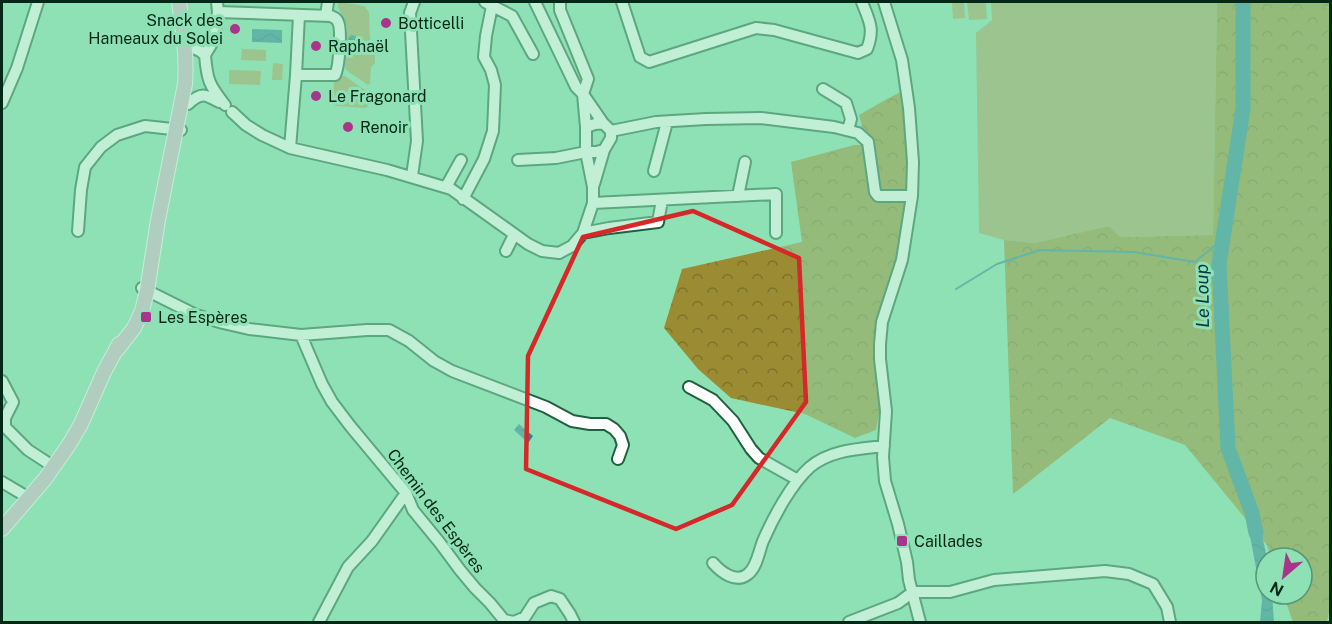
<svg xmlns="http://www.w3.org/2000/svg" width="1332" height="624" font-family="'Public Sans',sans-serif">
	<defs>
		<pattern id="forest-crowns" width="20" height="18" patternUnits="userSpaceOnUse" patternTransform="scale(1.5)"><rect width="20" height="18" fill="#9b8c33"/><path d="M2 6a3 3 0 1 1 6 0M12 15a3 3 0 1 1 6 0" fill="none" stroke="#7c722a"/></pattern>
		<pattern id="water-waves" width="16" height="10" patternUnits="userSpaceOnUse" patternTransform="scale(1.5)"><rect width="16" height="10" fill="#2c8299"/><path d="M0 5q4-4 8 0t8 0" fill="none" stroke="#236a7c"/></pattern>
	</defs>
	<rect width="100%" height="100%" fill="#8ee1b4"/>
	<path fill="#aa9f62" d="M340 2 364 6 369 12 370 39 375 47V63L371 67 370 84 368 85 346 70 345 66 347 26 338 7V3Z
		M952 2H964L965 18 953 19Z
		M967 2H986L987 19 969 20Z
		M991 2H1217L1213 235 1119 237 1109 226 1035 243 1004 240 979 233 976 33 992 20Z
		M242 49 266 50V61L241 60Z
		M273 63 283 64 282 80H272Z
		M229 70 261 71 260 85 229 84Z
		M342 76H345L369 93 368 106 366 108 336 106 333 105 334 81Z"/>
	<path fill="url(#forest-crowns)" d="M1217 2H1330V608L1327 622H1293L1283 594H1302V558H1271L1267 545 1185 445 1110 418 1013 494 1004 240 1035 243 1109 226 1120 237 1213 235Z
		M903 91 911 181 904 272 876 348 881 402 876 430 855 438 805 414 731 398 698 369 664 328 682 269 802 242 791 162 854 145H867L859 115 887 99Z"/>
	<path fill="url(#water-waves)" d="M252 29 282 30V43L252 42Z
		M351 35 356 36C358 43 358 50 351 54L347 53C345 47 346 40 351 35Z
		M519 424 533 436 528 443 514 430Z
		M1255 512 1260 526 1267 558 1266 594H1272L1274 622H1260L1262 600 1250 536V523L1249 515Z"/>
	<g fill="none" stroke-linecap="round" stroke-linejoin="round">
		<path stroke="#2c8299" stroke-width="2" d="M956 289 997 264 1040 250 1134 252 1195 262 1223 239"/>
		<path stroke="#2c8299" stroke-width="15" d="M1243 2V109L1219 264 1228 448 1252 513 1256 533"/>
		<defs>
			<path id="minor" d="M485 2 512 16 533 54
				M535 2 576 87 583 94 603 123
				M560 2V10L588 79 583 94 586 127
				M622 2 640 57 649 62 756 28 774 30 858 53 867 49C875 28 869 21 862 2
				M884 2 902 60 909 108 913 162 912 196 902 260 882 322 880 344V359L886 411 883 457 885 481 898 524 907 562 909 580 920 622
				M218 12 331 16C334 18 337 18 338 22 342 29 339 68 335 75H296
				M326 16 328 2
				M193 48 200 51 205 55C207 80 209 85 225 105
				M205 55 214 40 218 12 217 2
				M823 89 846 103 851 119 848 130
				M2 103 17 68 38 2
				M188 104C201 92 205 94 219 102
				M232 112 246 125 262 135 290 148 387 170 451 189 528 244 542 251 559 253 572 246 583 233 593 203V187L586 152 556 158 518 160
				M603 123 611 131V138L604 150 596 152H586V127L595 124Z
				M611 131 656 122 706 119 761 118 834 127 858 133 868 142 875 192 878 196H912
				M290 148 296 75 299 15
				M654 171 667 122
				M412 176 417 141 410 13 414 2
				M594 184 604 150
				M446 187 461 160
				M738 196 745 162
				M463 199 484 159 493 131 495 85 491 70 484 57 486 36 492 6
				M593 203 776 194V233
				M78 231 81 190 85 167 101 147 117 135 145 126 181 130
				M583 233 609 228 658 222 662 200
				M506 251 514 235
				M142 288 196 315 223 323 249 329 301 335 367 330H389L409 341 434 361 452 371 546 407 572 421 590 424H606L614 429 620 436 623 445 618 459
				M301 335 322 384 332 402 351 427 406 493 413 510 440 543 460 570 475 588 490 603 504 620 514 622 525 617 534 603 551 596 560 599 570 614 574 622
				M2 381 13 402 5 418V427L28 450 54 467
				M689 387 713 400 733 421 751 449 759 458 798 480
				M2 482 29 498
				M713 563C721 572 736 584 748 574 757 567 759 551 763 541 773 518 791 484 810 467 830 450 858 449 884 446
				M913 592H950L994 580 1105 571 1129 574 1153 584 1167 607 1170 622
				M319 622 348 567 372 541 406 493
				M849 622 898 603 913 592"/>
			<path id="major" d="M116 351 134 328 142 311 147 291 158 220 185 84C187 56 183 29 179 2
				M2 529 45 479 70 443 81 424 104 372 119 344"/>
		</defs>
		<use href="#minor" stroke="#1f6041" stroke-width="14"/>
		<use href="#major" stroke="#fff" stroke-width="16"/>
		<use href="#minor" stroke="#fff" stroke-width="10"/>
		<use href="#major" stroke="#d9b3cd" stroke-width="14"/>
	</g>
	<path d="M0 0H1332V624H0ZM693 211 799 258 806 402 732 505 676 529 526 469 528 356 583 237Z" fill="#8ee1b4" fill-opacity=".55" fill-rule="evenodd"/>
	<path fill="none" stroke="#d62828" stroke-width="4.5" stroke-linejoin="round" d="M693 211 799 258 806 402 732 505 676 529 526 469 528 356 583 237Z"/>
	<g fill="#a9348c" stroke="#8ee1b4" stroke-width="2">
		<circle cx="386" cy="23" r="6"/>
		<circle cx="235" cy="29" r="6"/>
		<circle cx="316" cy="46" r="6"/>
		<circle cx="316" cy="96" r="6"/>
		<circle cx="348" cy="127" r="6"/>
		<rect x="140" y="311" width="12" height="12" rx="3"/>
		<rect x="896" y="535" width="12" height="12" rx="3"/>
	</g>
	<g text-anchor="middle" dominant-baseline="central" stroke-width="6" stroke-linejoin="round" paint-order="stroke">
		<g font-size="16" fill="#032817" stroke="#8ee1b4" text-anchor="start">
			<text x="223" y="20" text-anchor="end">Snack des<tspan x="223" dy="18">Hameaux du Solei</tspan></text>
			<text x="398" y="23">Botticelli</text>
			<text x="328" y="46">Raphaël</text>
			<text x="328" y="96">Le Fragonard</text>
			<text x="360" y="127">Renoir</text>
			<text x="158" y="317">Les Espères</text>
			<text x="914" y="541">Caillades</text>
		</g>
		<g font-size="16" fill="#032817" stroke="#8ee1b4">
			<text transform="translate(436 511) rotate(53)">Chemin des Espères</text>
		</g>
		<g font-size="18" font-style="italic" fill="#043946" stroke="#8ee1b4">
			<text transform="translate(1202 296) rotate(-91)">Le Loup</text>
		</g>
	</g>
	<rect width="1332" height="624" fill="none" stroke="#032817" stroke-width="6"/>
	<g transform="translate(1284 576) rotate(209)"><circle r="28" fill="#8ee1b4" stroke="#569775" stroke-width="1.5"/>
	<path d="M0-4.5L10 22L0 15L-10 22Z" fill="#a9348c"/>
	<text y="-9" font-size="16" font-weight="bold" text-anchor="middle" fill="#032817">N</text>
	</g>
</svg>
